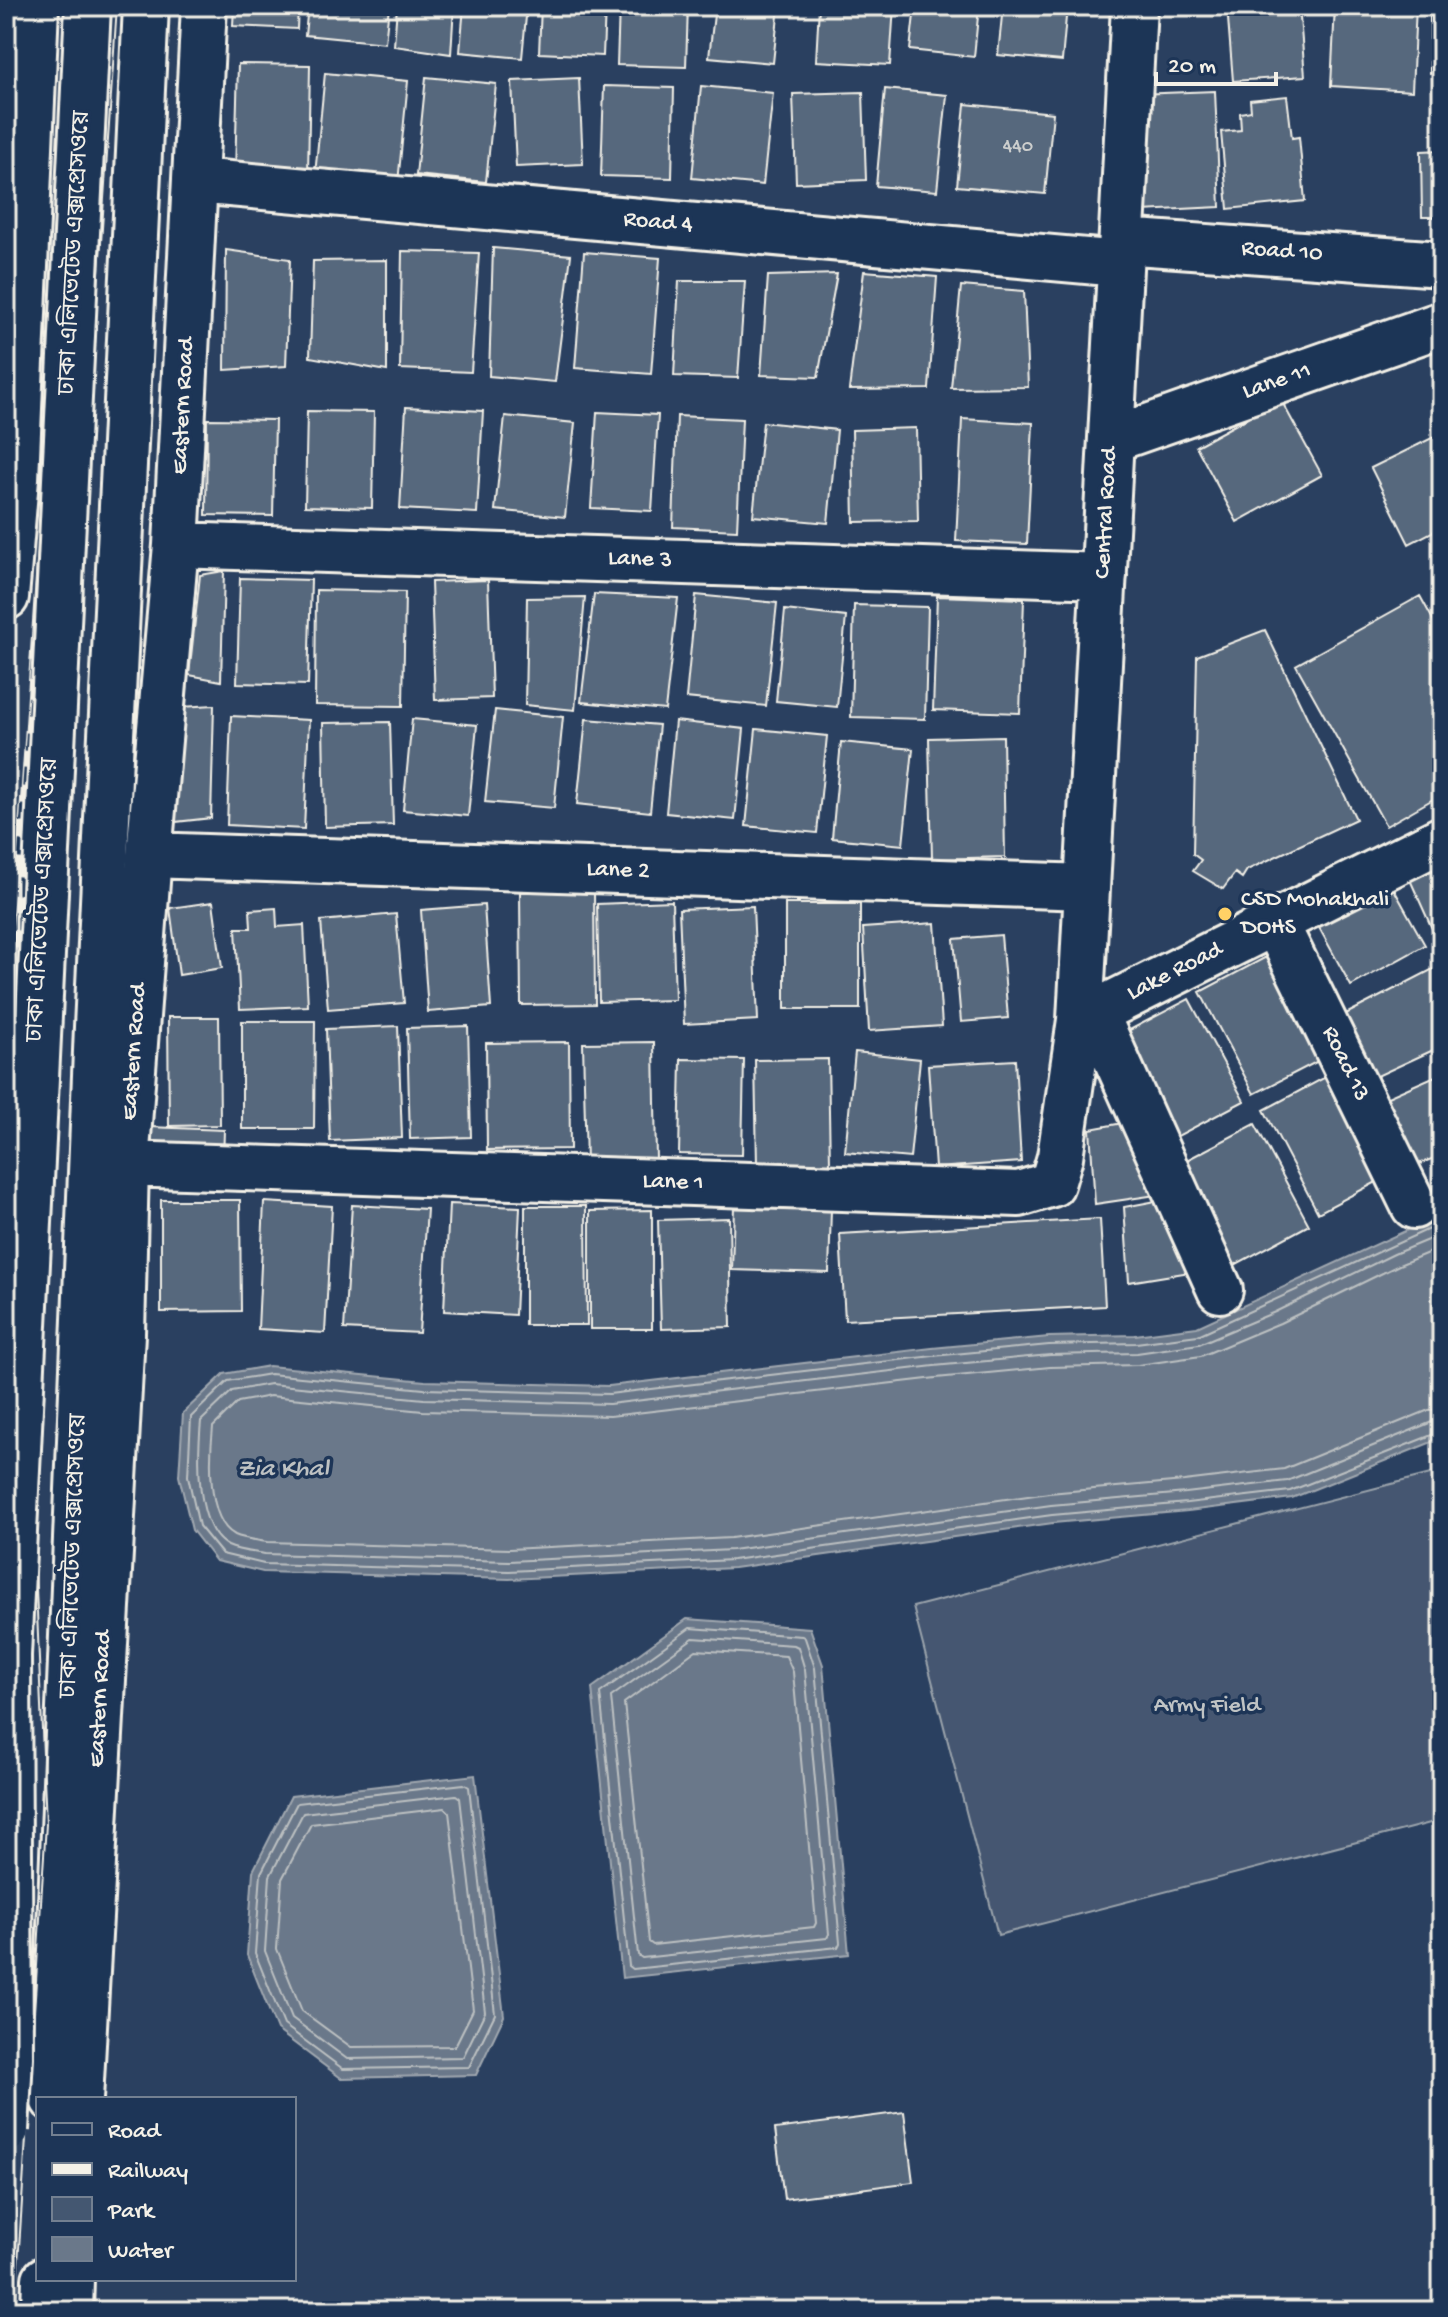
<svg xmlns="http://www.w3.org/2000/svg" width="1448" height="2317" font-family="'Gochi Hand','Noto Sans Bengali',sans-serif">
	<rect width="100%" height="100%" fill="#2a4060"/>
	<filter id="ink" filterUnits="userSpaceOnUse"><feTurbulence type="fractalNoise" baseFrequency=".0125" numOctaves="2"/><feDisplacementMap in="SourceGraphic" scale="16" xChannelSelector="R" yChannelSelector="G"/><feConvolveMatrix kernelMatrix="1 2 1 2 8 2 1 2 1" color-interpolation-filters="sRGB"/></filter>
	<g filter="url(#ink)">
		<path fill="#445771" stroke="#9ca4ac" stroke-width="2" d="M1442 1471V1820L998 1935 913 1607Z"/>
		<path fill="#6a788a" stroke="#a1a8b0" stroke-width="2" d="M1442 1214V1438L1292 1498 1188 1511 1053 1523 734 1568 509 1579 263 1572 216 1561 192 1530 179 1476 183 1413 224 1374 269 1366 425 1381 609 1386 932 1348 1049 1337 1135 1335 1197 1327Z
			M687 1619 810 1628 823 1665 849 1954 622 1978 592 1688Z
			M475 1775 504 2016 476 2075 341 2078 277 2030 247 1955 253 1871 291 1796Z"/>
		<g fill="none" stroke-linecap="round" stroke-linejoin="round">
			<path stroke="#bdc1c2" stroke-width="2" d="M1442 1223 1198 1335 1136 1343 1049 1345 933 1356 609 1394 424 1389 270 1374 228 1381 191 1417 188 1476 199 1526 222 1554 264 1564 509 1571 733 1560 1052 1515 1187 1503 1290 1491 1442 1431
				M1442 1234 1394 1254 1275 1312 1199 1344 1137 1353 1050 1355 934 1366 609 1404 424 1399 270 1384 232 1391 201 1421C198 1453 194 1528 228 1546 238 1551 254 1552 265 1554L509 1561 732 1550 1051 1505 1186 1493 1287 1481 1432 1422 1442 1421
				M1442 1247 1399 1265 1280 1323 1201 1356 1138 1365 1050 1367 936 1378 610 1416 423 1411 270 1396 238 1402 213 1427C210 1454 206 1520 235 1535 244 1539 257 1540 267 1542L509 1549 731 1538 1049 1493 1184 1481 1284 1469 1429 1410 1442 1409
				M690 1628 802 1636 805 1638 815 1668 840 1943 838 1947 633 1969 629 1966 600 1693Z
				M693 1638 794 1645 798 1647 805 1670 829 1934 827 1938 642 1958 638 1955 611 1697Z
				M696 1650 786 1656 793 1672 816 1923 814 1927 653 1945 649 1942 624 1703Z
				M464 1784 469 1787 495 2014 469 2067 343 2069 284 2025 255 1953 261 1873 297 1803Z
				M456 1795 460 1798 485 2012 463 2057 347 2059 292 2018 265 1951 270 1876 303 1813Z
				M445 1808 449 1812 473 2010 455 2046 351 2047 302 2011 277 1949 282 1879 311 1824Z"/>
		</g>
		<path fill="#56677d" stroke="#f4f1e8" stroke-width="2" d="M6 6H12L13 38H6Z
			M234 6H298L297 29 233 26Z
			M308 6H389L385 43 305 35Z
			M397 6H454L451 54 394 46Z
			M464 6H527L522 58 460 52Z
			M541 6H605L603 56 539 53Z
			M619 6H688L686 67 617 65Z
			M715 6H779L773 63 709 57Z
			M819 6H894L890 65 816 61Z
			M915 6H979L974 57 910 50Z
			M1003 6H1067L1062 61 998 55Z
			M1227 6H1299L1305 76 1233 81Z
			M1335 6H1416L1412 91 1331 86Z
			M1430 6H1442V73H1430Z
			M238 64 310 65 308 175 235 174Z
			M325 73 408 81 397 193 314 185Z
			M426 77 496 84 486 182 416 175Z
			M579 78 583 164 516 167 512 81Z
			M604 86 674 88 672 178 601 176Z
			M701 86 773 93 763 185 692 178Z
			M885 89 947 95 937 191 876 186Z
			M1215 91 1220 207 1142 211 1137 94Z
			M863 92 866 180 796 183 793 94Z
			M1287 96 1292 138 1299 137 1305 201 1228 209 1221 132 1241 130 1240 113 1251 111 1250 100Z
			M965 104 1053 113 1045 194 957 186Z
			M1442 150V217H1422L1421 151Z
			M493 248 571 255 555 382 489 376Z
			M226 250 290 259 286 366 225 370Z
			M402 251 479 253 471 372 400 369Z
			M584 252 660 258 651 374 575 368Z
			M387 260V371L310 357 313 261Z
			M864 271 937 277 929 389 849 390Z
			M837 274 818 377 761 375 768 276Z
			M679 281H745L738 378 674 376Z
			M961 286 1024 291 1028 387 951 388Z
			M1281 400 1322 475 1237 522 1196 446Z
			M406 407 483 411 477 513 400 509Z
			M307 411 374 412 372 508 305 506Z
			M597 412 658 415 652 511 591 508Z
			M505 416 575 423 565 517 495 510Z
			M677 416 742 419 737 530 673 527Z
			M207 419 275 420 273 516 206 515Z
			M962 419 1033 423 1027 544 956 541Z
			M763 422 837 430 828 523 753 516Z
			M916 428 918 521 854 522 852 430Z
			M1442 433V527L1409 544 1371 468Z
			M224 571 221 681 189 675 200 575Z
			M240 578 311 580 308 685 237 683Z
			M488 580 492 698 435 700 431 582Z
			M316 590 405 592 403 706 315 705Z
			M594 594 678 598 665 710 581 702Z
			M696 595 777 603 766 706 686 698Z
			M937 596 1024 599 1020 713 933 710Z
			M1420 596 1442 636V794L1386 826 1296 665Z
			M585 597 575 710 525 705 527 598Z
			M854 605 928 607 925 719 851 717Z
			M785 610 846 617 837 707 776 701Z
			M1265 630 1356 819 1247 870 1242 878 1235 873 1223 889 1193 871 1201 860 1193 854 1197 656Z
			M214 705 211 818 166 823 181 707Z
			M495 710 563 717 554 808 485 802Z
			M231 716 309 720 304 829 227 825Z
			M412 719 477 725 468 816 403 810Z
			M586 719 659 725 650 812 577 804Z
			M675 721 744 729 735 820 666 813Z
			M390 722 393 825 325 827 323 723Z
			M756 729 827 736 817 833 746 826Z
			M1003 736 1005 857 932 859 929 738Z
			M841 742 913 749 903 845 832 838Z
			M1442 858V940L1438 942 1407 873Z
			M1391 884 1425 945 1351 986 1317 924Z
			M594 891 595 1004 521 1005 520 892Z
			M672 901 675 1000 599 1002 597 904Z
			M213 902 222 968 179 975 170 908Z
			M785 904H860V1009H785Z
			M484 905 491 1007 428 1012 421 910Z
			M753 906 758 1020 684 1024 679 909Z
			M276 908 277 927 304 925 308 1006 240 1009 236 928H251L250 910Z
			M396 914 404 1003 328 1009 321 921Z
			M935 923 942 1026 869 1031 863 928Z
			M1001 935 1008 1018 961 1022 954 939Z
			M1270 955 1324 1058 1254 1094 1200 992Z
			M1437 967 1442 976V1046L1373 1078 1338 1018Z
			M1189 999 1244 1101 1174 1138 1120 1035Z
			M168 1017H219L220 1125 169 1126Z
			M242 1021H315L314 1129H242Z
			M398 1026 402 1138 330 1141 326 1029Z
			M468 1026 471 1137 410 1139 407 1028Z
			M569 1042 570 1149 487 1150 486 1043Z
			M654 1042 656 1161 586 1163 583 1043Z
			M855 1052 920 1059 910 1158 845 1152Z
			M681 1059 744 1060 742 1155 679 1154Z
			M828 1059 830 1164 757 1165 755 1060Z
			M1015 1060 1021 1162 935 1168 928 1065Z
			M1333 1073 1388 1176 1318 1213 1264 1110Z
			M1442 1073V1155L1419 1164 1383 1099Z
			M1134 1121 1163 1194 1095 1204 1090 1129Z
			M1255 1124 1309 1225 1233 1266 1179 1164Z
			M149 1127 224 1130 223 1161 148 1158Z
			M1167 1199 1196 1271 1129 1282 1124 1207Z
			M161 1200H240L241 1311 161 1312Z
			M264 1202 332 1206 325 1333 258 1329Z
			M449 1204 520 1207 515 1315 444 1311Z
			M352 1205 427 1209 419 1333 344 1329Z
			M525 1206H586L587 1325H525Z
			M734 1206 831 1209 829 1273 732 1270Z
			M652 1210V1329H590V1211Z
			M729 1218 731 1327 661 1329 658 1220Z
			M1100 1219 1105 1306 845 1320 840 1234Z
			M904 2112 913 2182 784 2199 775 2129Z"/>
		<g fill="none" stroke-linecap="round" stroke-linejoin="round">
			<defs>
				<path id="minor" d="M196 181 1120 264
					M1122 241 1442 264
					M1111 440 1442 324
					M176 545 1104 576
					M6 597 16 479 36 6
					M149 855 1087 887
					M1275 922 1414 1206
					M1095 1012 1220 1290
					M1080 1020 1442 839
					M126 1164 1019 1194 1052 1184 1060 1157 1080 1020 1134 6
					M80 2099 122 1334 126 1164 149 855 176 545 204 6
					M70 2311 71 2279"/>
				<path id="highway" d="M53 2099 97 1027 146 6
					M44 2311 45 2279"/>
			</defs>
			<use href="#minor" stroke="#f4f1e8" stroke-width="50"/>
			<use href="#highway" stroke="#f4f1e8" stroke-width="50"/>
			<use href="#minor" stroke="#1d3557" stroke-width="44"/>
			<use href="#highway" stroke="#1d3557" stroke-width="44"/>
			<path stroke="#f4f1e8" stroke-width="2" d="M15 2311 46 1824 26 1353 117 6"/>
			<defs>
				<path id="rail" d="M6 1074 78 6
					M6 1573 27 1822 6 2094"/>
			</defs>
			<use href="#rail" stroke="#f4f1e8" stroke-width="9"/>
			<use href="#rail" stroke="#1d3557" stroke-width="6" stroke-dasharray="18" stroke-linecap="butt"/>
			<defs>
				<path id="highway-bridge" d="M6 2130 10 2057 8 1655 88 6"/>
			</defs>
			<use href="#highway-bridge" stroke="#f4f1e8" stroke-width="50" stroke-linecap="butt"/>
			<use href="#highway-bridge" stroke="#1d3557" stroke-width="44"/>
		</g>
	</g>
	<circle fill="#ffd166" stroke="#1d3557" stroke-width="3" cx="1225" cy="914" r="8"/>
	<g text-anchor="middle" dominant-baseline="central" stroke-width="7" stroke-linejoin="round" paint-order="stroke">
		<g font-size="20" fill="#cccecd">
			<text x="1018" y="147">440</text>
		</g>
		<g font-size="24" fill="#f4f1e8" stroke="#1d3557">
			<text transform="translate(658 223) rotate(5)">Road 4</text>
			<text transform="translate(1282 252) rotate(4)">Road 10</text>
			<text transform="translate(76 253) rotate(-87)">ঢাকা এলিভেটেড এক্সপ্রেসওয়ে</text>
			<text transform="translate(1277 382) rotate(-19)">Lane 11</text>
			<text transform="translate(184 406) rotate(-87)">Eastern Road</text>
			<text transform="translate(1107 513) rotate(-87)">Central Road</text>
			<text transform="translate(640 560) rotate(2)">Lane 3</text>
			<text transform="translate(618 871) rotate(2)">Lane 2</text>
			<text transform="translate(44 900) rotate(-87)">ঢাকা এলিভেটেড এক্সপ্রেসওয়ে</text>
			<text transform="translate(1175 972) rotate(-27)">Lake Road</text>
			<text transform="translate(135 1052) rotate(-86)">Eastern Road</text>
			<text transform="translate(1345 1064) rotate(64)">Road 13</text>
			<text transform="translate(673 1183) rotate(2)">Lane 1</text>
			<text transform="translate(75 1556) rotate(-88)">ঢাকা এলিভেটেড এক্সপ্রেসওয়ে</text>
			<text transform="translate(101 1699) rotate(-87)">Eastern Road</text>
		</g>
		<g font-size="24" fill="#f4f1e8" stroke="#1d3557" text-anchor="start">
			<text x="1241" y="900">CSD Mohakhali<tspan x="1241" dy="28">DOHS</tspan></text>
		</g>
		<g font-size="24" fill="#bfc3c4" stroke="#1d3557">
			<text x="1207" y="1706">Army Field</text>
		</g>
		<g font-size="26" font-style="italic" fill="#bdc1c2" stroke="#1d3557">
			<text x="283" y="1470">Zia Khal</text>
		</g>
	</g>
	<rect width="1448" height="2317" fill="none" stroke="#1d3557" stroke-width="32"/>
	<rect x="16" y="16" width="1416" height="2285" fill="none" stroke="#f4f1e8" stroke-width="3" filter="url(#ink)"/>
	<rect x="36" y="2097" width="260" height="184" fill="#1d3557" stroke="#738091" stroke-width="2"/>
	<rect x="52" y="2123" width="40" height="12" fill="#1d3557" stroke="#738091" stroke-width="2"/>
	<text x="108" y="2137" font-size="24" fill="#f4f1e8">Road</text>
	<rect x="52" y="2163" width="40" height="12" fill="#f4f1e8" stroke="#738091" stroke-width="2"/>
	<text x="108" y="2177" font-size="24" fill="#f4f1e8">Railway</text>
	<rect x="52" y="2197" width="40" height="24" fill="#445771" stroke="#738091" stroke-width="2"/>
	<text x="108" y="2217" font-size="24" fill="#f4f1e8">Park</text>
	<rect x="52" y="2237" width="40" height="24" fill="#6a788a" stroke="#738091" stroke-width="2"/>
	<text x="108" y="2257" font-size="24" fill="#f4f1e8">Water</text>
	<path d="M1156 72v12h120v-12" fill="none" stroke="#f4f1e8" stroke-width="4"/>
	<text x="1168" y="72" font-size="24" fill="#f4f1e8" stroke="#1d3557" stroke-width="6" paint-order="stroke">20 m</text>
</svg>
